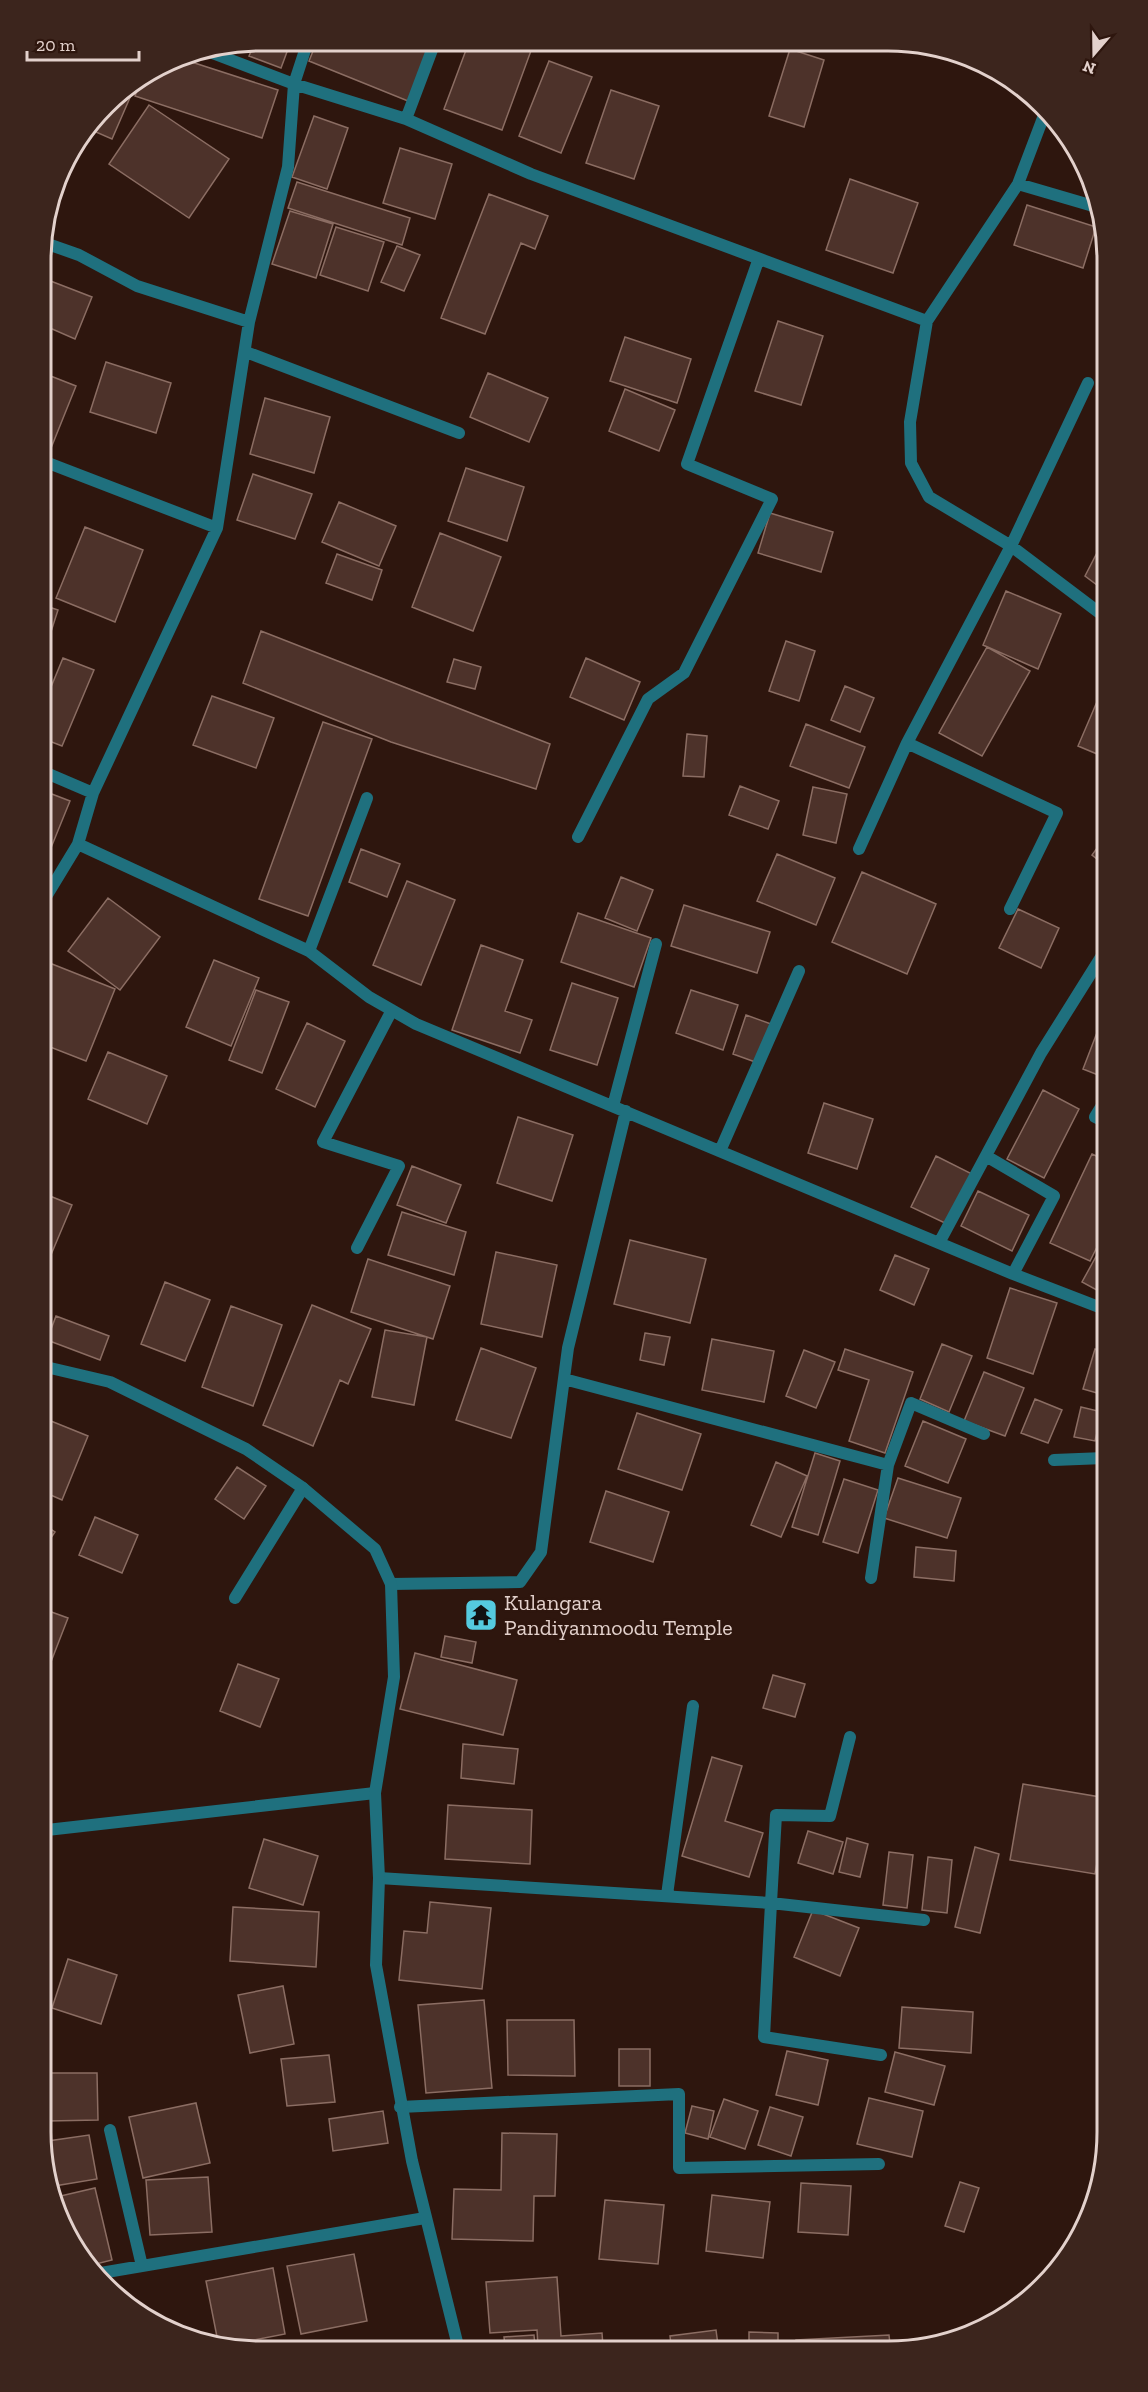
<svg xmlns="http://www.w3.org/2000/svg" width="1148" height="2392" font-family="'Zilla Slab',serif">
	<rect width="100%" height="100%" fill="#2e160e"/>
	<path fill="#4d322a" stroke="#8b6d63" stroke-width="1.5" d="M291 41 281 68 249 56 255 42Z
		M317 41 432 42 408 101 309 61Z
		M469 42H517L532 48 502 130 444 109Z
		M790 49 824 60 804 127 769 116Z
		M176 57 278 90 262 138 135 96 141 79Z
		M549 61 592 77 561 153 519 136Z
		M124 90 132 93 112 139 89 129 115 95Z
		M611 90 659 106 634 179 586 163Z
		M149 105 229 159 189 218 109 164Z
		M314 116 348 128 327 189 292 177Z
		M400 148 452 164 435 219 383 203Z
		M850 179 918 203 893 273 826 250Z
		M297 182 410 218 402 245 288 208Z
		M489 194 548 216 535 249 521 243 485 334 441 318Z
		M1027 205 1096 227 1083 268 1014 245Z
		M290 211 333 224 316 278 272 264Z
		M336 227 384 242 368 291 320 275Z
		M397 246 420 255 404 291 381 282Z
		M48 280 92 297 75 339 43 325V293Z
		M778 321 823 336 801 405 755 391Z
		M625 337 691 359 677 403 610 381Z
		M106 362 171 383 156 433 90 412Z
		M43 373 76 386 49 453 43 451Z
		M488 373 548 398 529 442 470 417Z
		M625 389 675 410 659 451 609 431Z
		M265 398 330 417 314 473 250 454Z
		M466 468 524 487 507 541 448 521Z
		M253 474 312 494 295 539 237 520Z
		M339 502 396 526 379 566 322 542Z
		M770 513 833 532 821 572 758 553Z
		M85 527 143 550 115 622 56 598Z
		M440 533 501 557 473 631 412 607Z
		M1101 545V588L1085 576Z
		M337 554 382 570 372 600 326 583Z
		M1006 591 1061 614 1038 669 983 645Z
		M43 605 58 610 49 638 44 637Z
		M261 631 550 744 536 789 391 742 243 683Z
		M786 641 815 651 799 701 769 691Z
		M987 647 1030 671 982 756 939 733Z
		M63 658 94 670 62 746 44 739V704Z
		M586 658 640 682 624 720 570 697Z
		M454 659 481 667 475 689 447 682Z
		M845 686 874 698 860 732 831 720Z
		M1102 690V756L1078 746Z
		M212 696 274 718 256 768 193 745Z
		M323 722 372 739 308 916 259 899Z
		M806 724 865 747 849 788 790 766Z
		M687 734 707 736 704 777 683 776Z
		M740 786 779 801 768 829 729 815Z
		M813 787 847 794 836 843 803 835Z
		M44 791 70 801 44 865Z
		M1102 841V863L1092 855Z
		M361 849 400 864 387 897 349 882Z
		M777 854 835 878 816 925 757 901Z
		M862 872 936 904 907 974 832 942Z
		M621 877 653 890 637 931 605 918Z
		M407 881 455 900 421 985 373 965Z
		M108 898 160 937 120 990 68 951Z
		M684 905 770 932 757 973 671 946Z
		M1018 909 1059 928 1041 968 999 948Z
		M578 913 651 938 634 987 561 962Z
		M481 945 523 960 505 1011 532 1020 520 1053 452 1030Z
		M214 960 259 978 231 1046 186 1027Z
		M47 962 115 989 86 1061 45 1045 44 968Z
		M572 983 618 998 597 1065 550 1050Z
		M256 990 289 1002 262 1073 229 1060Z
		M691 990 738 1005 723 1050 676 1033Z
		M746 1015 771 1024 758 1063 733 1054Z
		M1103 1017V1077L1083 1069Z
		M307 1023 345 1041 315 1107 276 1089Z
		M108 1052 167 1076 147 1124 88 1099Z
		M1043 1090 1079 1109 1044 1178 1007 1159Z
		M824 1103 873 1119 857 1169 808 1153Z
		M518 1117 573 1135 552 1201 497 1183Z
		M1092 1154 1103 1159 1104 1233 1090 1261 1050 1243Z
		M936 1156 972 1174 947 1224 911 1207Z
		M412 1166 461 1185 446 1223 397 1205Z
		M978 1191 1029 1215 1012 1251 961 1226Z
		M45 1194 72 1205 45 1269Z
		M402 1212 466 1232 454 1275 388 1255Z
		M630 1240 706 1259 690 1323 614 1304Z
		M1104 1242V1294L1082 1282Z
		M496 1252 557 1265 542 1337 481 1324Z
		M895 1255 929 1269 914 1305 880 1290Z
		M368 1259 450 1286 433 1339 351 1312Z
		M165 1282 210 1300 185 1361 141 1344Z
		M1010 1288 1057 1303 1033 1374 987 1358Z
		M312 1305 371 1329 348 1384 340 1380 313 1446 263 1425Z
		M231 1306 282 1325 253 1406 202 1387Z
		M56 1316 109 1336 100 1360 47 1340Z
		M385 1330 427 1337 414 1405 372 1397Z
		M645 1333 670 1337 664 1365 640 1360Z
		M712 1339 774 1351 764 1402 702 1390Z
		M942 1344 972 1356 949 1412 920 1399Z
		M481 1348 536 1368 511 1438 456 1420Z
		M845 1349 913 1372 885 1453 849 1441 869 1380 838 1370Z
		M1095 1349 1104 1352V1395L1083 1389Z
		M804 1350 835 1362 816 1408 786 1396Z
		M984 1372 1024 1388 1005 1436 964 1421Z
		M1035 1399 1062 1410 1048 1443 1021 1433Z
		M1081 1407 1102 1412 1095 1441 1074 1437Z
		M637 1413 701 1434 682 1490 618 1469Z
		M46 1419 88 1436 62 1500 46 1493Z
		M923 1421 966 1439 948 1483 905 1466Z
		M815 1453 840 1461 818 1535 792 1527Z
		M776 1462 807 1476 781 1537 751 1525Z
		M237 1467 266 1486 244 1519 215 1499Z
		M898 1478 961 1498 947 1538 884 1518Z
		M844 1479 878 1490 858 1553 823 1542Z
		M606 1491 669 1512 653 1562 590 1542Z
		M95 1517 138 1535 122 1573 79 1555Z
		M46 1526 55 1532 46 1545Z
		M916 1547 956 1551 954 1581 914 1577Z
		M46 1610 68 1618 47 1672Z
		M445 1636 476 1642 472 1663 441 1657Z
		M415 1653 517 1680 503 1735 400 1709Z
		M238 1664 279 1679 260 1727 220 1711Z
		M773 1675 805 1684 795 1717 763 1708Z
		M463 1744 518 1749 514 1784 461 1778Z
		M712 1757 742 1766 725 1821 763 1833 749 1877 682 1856Z
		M1023 1784 1106 1798V1813L1095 1874 1010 1860Z
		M448 1805 532 1810 530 1864 445 1859Z
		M808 1831 843 1842 833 1874 798 1863Z
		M847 1838 868 1844 860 1877 839 1872Z
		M264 1839 318 1856 303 1905 249 1888Z
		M975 1847 999 1854 980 1933 955 1927Z
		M889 1852 913 1855 907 1908 883 1905Z
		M928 1857 952 1860 947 1913 922 1910Z
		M430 1902 491 1908 482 1989 399 1980 404 1931 427 1933Z
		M233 1907 319 1912 316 1967 230 1961Z
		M813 1910 859 1928 840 1976 794 1957Z
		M68 1959 117 1975 101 2024 52 2008Z
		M283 1986 294 2044 250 2053 238 1995Z
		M484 2000 492 2088 426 2093 418 2005Z
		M902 2007 973 2012 971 2053 899 2048Z
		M507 2020H574L575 2076 508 2075Z
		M619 2049H650V2086H619Z
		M787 2051 828 2060 818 2105 776 2095Z
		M895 2052 945 2066 934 2105 885 2092Z
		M329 2055 335 2102 287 2106 281 2059Z
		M48 2073H97L98 2120 48 2121Z
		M869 2098 923 2111 912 2157 857 2144Z
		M724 2099 758 2111 745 2149 710 2137Z
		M196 2103 210 2163 143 2178 129 2117Z
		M692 2106 714 2111 708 2139 685 2133Z
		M770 2107 803 2117 791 2156 758 2145Z
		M383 2111 388 2143 333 2151 329 2119Z
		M502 2133 557 2134 555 2196H534L533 2241 452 2239 454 2189 501 2190Z
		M89 2135 97 2179 48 2187V2141Z
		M208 2177 212 2232 150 2235 146 2180Z
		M960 2182 979 2188 964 2232 945 2226Z
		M801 2183 851 2186 848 2235 798 2232Z
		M95 2188 112 2260 88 2266 77 2254 52 2198Z
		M712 2195 770 2202 763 2258 706 2251Z
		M605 2200 664 2205 658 2264 599 2259Z
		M354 2254 367 2321 301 2334 287 2266Z
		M273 2268 285 2334 219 2347 206 2281Z
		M557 2277 561 2336 602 2333 603 2346H538L537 2330 490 2333 486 2282Z
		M716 2330 718 2345H671L670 2336Z
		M749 2332 778 2333V2345H749Z
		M534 2335 535 2346H505L504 2337Z
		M889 2335 890 2344 796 2345V2340Z"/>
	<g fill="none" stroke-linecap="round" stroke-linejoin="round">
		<path stroke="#1f707e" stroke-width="12" d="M207 51 294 84 406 119 531 174 927 321 1018 184 1046 110
			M406 119 435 42
			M1018 184 1100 208
			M42 242 79 255 137 286 249 322
			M927 321 910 422 911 463 929 497 1011 546 1101 614
			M246 352 459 433
			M43 461 217 528
			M907 743 1057 813 1010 909
			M44 772 93 793
			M578 837 648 699 684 673 772 499 687 464 758 261
			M78 844 309 951 369 997 416 1024 1013 1274 1104 1309
			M859 849 907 743 1011 546 1088 383
			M44 900 78 844 93 793 217 528 249 322 288 167 294 84 308 41
			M309 951 367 798
			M1103 1104 1095 1117 1103 1121
			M613 1106 656 944
			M720 1151 799 971
			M986 1156 1054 1196 1013 1274
			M939 1243 1041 1053 1103 954
			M357 1248 399 1166 323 1142 392 1010
			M564 1379 888 1465 911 1403 984 1434
			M1054 1460 1104 1458
			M871 1578 888 1465
			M391 1584 520 1582 541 1552 568 1348 626 1111
			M235 1598 303 1488
			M47 1830 375 1793
			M379 1878 771 1903 776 1815 830 1816 850 1737
			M667 1895 693 1706
			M881 2055 764 2037 771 1903 924 1920
			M400 2107 679 2094V2168L879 2164
			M110 2130 142 2266
			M95 2274 425 2218"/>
		<path stroke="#1f707e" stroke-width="12" d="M46 1367 110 1382 246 1449 303 1488 375 1549 391 1584 394 1677 375 1793 379 1878 376 1965 412 2161 458 2346"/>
	</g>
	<defs>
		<symbol id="temple-square" viewBox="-11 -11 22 22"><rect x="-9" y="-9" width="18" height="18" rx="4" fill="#55cadf" stroke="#2e160e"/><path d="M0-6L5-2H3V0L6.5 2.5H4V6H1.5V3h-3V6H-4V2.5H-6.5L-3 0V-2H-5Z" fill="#111"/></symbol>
	</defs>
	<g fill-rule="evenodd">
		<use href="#temple-square" x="462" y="1596" width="38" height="38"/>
	</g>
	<g text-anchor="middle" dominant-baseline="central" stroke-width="4.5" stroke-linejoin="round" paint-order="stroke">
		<g font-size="22" fill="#e3d1cc" stroke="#2e160e" text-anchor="start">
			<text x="504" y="1602">Kulangara<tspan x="504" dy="25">Pandiyanmoodu Temple</tspan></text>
		</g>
	</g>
	<path d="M0 0H1148V2392H0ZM260 51H888A209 209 0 0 1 1097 260V2132A209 209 0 0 1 888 2341H260A209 209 0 0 1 51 2132V260A209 209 0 0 1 260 51Z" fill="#3c251d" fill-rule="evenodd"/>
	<path fill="none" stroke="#e3d1cc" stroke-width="3" d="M260 51H888A209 209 0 0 1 1097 260V2132A209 209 0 0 1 888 2341H260A209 209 0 0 1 51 2132V260A209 209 0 0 1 260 51Z"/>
	<g transform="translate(1094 54) rotate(200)" stroke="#2e160e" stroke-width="4.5" paint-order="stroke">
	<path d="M0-4.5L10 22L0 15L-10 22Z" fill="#e3d1cc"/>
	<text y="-9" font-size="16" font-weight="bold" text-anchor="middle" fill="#e3d1cc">N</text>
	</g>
	<path d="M27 51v9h112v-9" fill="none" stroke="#e3d1cc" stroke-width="3"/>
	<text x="36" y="51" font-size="18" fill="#e3d1cc" stroke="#2e160e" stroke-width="4.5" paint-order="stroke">20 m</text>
</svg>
